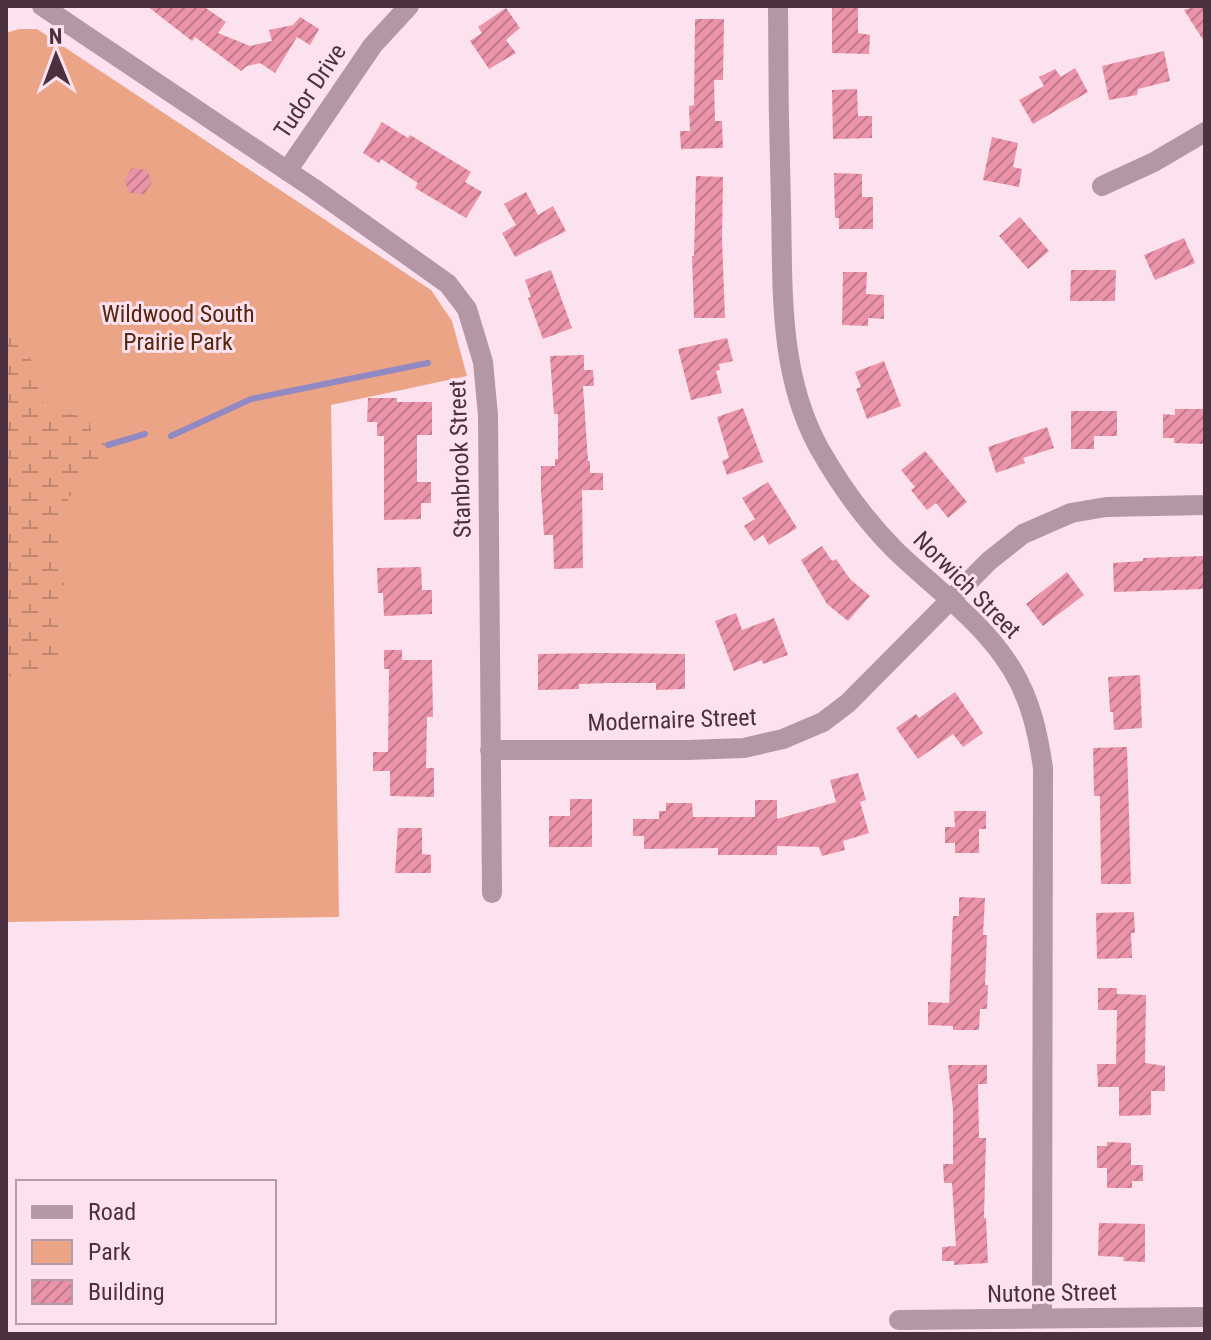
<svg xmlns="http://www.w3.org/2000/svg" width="1211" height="1340" font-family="'Roboto Condensed',sans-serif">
	<defs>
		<pattern id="wetland-marsh" width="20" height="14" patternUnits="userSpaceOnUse" patternTransform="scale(2)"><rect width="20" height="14" fill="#eba486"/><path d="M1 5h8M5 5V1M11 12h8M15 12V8" fill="none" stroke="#c0866f"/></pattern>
		<pattern id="building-hatch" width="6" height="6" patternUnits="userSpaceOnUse" patternTransform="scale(2)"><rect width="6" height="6" fill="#eb93a9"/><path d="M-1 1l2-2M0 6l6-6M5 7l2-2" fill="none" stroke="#c0798b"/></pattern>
	</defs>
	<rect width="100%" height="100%" fill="#fce1ef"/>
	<path fill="#eba486" d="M19 29H37L431 290 452 321 467 376 331 405 339 917 6 922V33Z"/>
	<path fill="url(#wetland-marsh)" d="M6 320C17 336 29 352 36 372 41 386 37 395 47 409L89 418 92 436 108 445V453L74 489 60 513 57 535 65 580 58 664 54 673 38 679 6 676Z"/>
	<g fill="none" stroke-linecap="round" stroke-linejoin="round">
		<path stroke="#9189c3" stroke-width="6" d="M171 436 251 399 428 363
			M108 445 145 434"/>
	</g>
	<path fill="url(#building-hatch)" d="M147 6H203L226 22 218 33 250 46 272 41 269 30 293 25 300 17 319 29 310 45 297 37 275 73 260 63 247 66 241 71 195 37 192 41Z
		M1197 6H1205V43L1184 10Z
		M506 8 520 28 506 40 516 53 489 69 470 41 482 33 478 27Z
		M832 8H858V33L870 35 869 54 832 53Z
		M695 19H724L723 80H714L715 121H722L723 148 681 149 680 131H690L689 106 694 105Z
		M1164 51 1170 81 1138 89 1137 95 1109 100 1102 66Z
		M1075 68 1088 92 1033 124 1019 100 1044 86 1039 77 1055 69 1061 77Z
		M857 89 858 116H872V138L833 139 832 90Z
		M382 122 408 138 410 135 471 172 465 182 482 192 466 218 415 188 418 183 381 159 379 163 363 153Z
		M992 137 1018 143 1013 167 1022 169 1019 187 983 180Z
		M132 168 147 170 152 183 144 194 130 193 124 180Z
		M834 173 862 174V197H873V229H839V218H835Z
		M696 176 723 177 722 238 725 318H694L692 256H694Z
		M526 192 538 215 553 206 566 231 515 257 502 233 516 225 504 204Z
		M1020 217 1049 251 1028 269 999 236Z
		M1184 238 1195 263 1155 280 1144 255Z
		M551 270 572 328 543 339 528 298 531 297 525 280Z
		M1071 270H1116L1115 301H1070Z
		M843 272H867L866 294 884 295V319L868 318V326L842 325Z
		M727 338 733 361 719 364 720 370 716 371 722 393 691 400 678 349Z
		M584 355V370H593L594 386H583L588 461H590V473H603V490H582L583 568 554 569 553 535H544L541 490V466H555V459H558V414H554L550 356Z
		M884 361 901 406 867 419 856 389 861 387 855 372Z
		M368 398H397V402H432V435H417V482H431V503H421V519L384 520V436H377V422H367Z
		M743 408 763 462 727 475 722 461 729 458 717 417Z
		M1175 409H1205V444L1174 443V438H1163V414L1175 415Z
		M1071 411H1117V436H1094V449H1071Z
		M1047 427 1054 448 1023 458 1025 463 996 473 988 447Z
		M925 451 967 502 948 518 936 503 927 510 911 490 915 487 901 470Z
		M768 482 797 528 769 545 763 535 754 541 744 526 755 519 742 498Z
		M822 546 832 561 836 559 850 579 870 596 848 621 827 604 801 560Z
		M1205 556V589L1114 592 1113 563 1143 561V558Z
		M421 567 422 590H432V614L384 616 383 593H378L377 568Z
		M1067 572 1084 595 1043 626 1026 604Z
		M736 613 742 630 774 618 788 655 763 664 762 660 734 671 715 621Z
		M384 650H402V660H432L433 717H427L426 768H434V797L390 796V771H373V752H388L389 669H384Z
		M600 653 685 654V689L656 690V683H608L579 684V689L538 690V654Z
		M1140 675 1142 728 1114 730 1113 712H1110L1108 677Z
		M955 692 983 733 963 747 953 734 918 759 896 728 916 714 919 718Z
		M1127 747 1131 884H1101L1100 796H1094L1093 748Z
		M858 773 866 800 860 802 869 833 843 841 845 850 822 856 819 847 777 846V855H718V848L644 849V836H633V819H659V811H666V803H692L693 817H755V800H777V819L836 802 830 780Z
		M570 799H592V847H549V816H570Z
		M954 811H986V829H979V853H955V843H945V827H955Z
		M398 828H422V854L431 855V873H395Z
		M959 897 985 898 983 935H987L985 985H988L987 1009H980L979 1030H953V1026L928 1025V1002L949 1003 953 916H959Z
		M1134 912 1135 933H1131L1132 958 1097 959 1096 913Z
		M1098 988H1117V994L1146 995 1145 1063 1165 1066V1091H1151V1115L1119 1116V1087H1098L1097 1064H1116L1117 1010H1098Z
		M948 1065H987V1084H978L979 1138H986L984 1218H986L988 1263 954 1265V1261H942V1247L956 1246 952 1183H944L943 1164H953V1110Z
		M1107 1142 1131 1143V1165H1143V1181H1132V1188H1107V1168H1097V1146H1107Z
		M1099 1223 1145 1224V1262L1123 1261 1124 1257 1098 1256Z"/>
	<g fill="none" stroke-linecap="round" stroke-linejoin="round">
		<path stroke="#b397a6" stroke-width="20" d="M42 6 313 188 448 284 467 309 483 362 488 415 492 893
			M778 6C778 73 779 139 781 206 783 288 778 373 819 448 840 485 865 520 895 550 935 589 984 622 1013 671 1031 701 1038 734 1043 768L1042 1319
			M287 171 373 45 409 6
			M1102 186 1154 162 1205 132
			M490 750H688L744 748 783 739 823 722 848 703 989 561 1023 534 1071 513 1106 507 1205 505
			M899 1320 1205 1317"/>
	</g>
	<g text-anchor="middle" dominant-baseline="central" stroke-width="6" stroke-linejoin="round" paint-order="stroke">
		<g font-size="24" fill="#4b3140" stroke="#fce1ef">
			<text transform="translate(310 91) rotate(-56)">Tudor Drive</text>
			<text transform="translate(460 459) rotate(-92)">Stanbrook Street</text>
			<text transform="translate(967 585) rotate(45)">Norwich Street</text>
			<text transform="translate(672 720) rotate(-2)">Modernaire Street</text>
			<text transform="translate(1052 1293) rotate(-1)">Nutone Street</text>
		</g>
		<g font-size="24" fill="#57250c" stroke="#fce1ef">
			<text x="178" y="314">Wildwood South<tspan x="178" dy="28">Prairie Park</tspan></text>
		</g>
	</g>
	<rect width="1211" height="1340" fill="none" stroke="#4b3140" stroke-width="16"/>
	<rect x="16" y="1180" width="260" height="144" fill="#fce1ef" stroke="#b59ba9" stroke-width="2"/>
	<rect x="32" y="1206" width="40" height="12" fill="#b397a6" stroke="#b59ba9" stroke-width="2"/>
	<text x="88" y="1220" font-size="24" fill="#4b3140">Road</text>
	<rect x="32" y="1240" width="40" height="24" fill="#eba486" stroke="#b59ba9" stroke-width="2"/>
	<text x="88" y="1260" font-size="24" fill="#4b3140">Park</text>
	<rect x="32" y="1280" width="40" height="24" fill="url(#building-hatch)" stroke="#b59ba9" stroke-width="2"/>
	<text x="88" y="1300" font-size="24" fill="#4b3140">Building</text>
	<g transform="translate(56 56) rotate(359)" stroke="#fce1ef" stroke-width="6" paint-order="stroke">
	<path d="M0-6L14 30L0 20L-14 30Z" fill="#4b3140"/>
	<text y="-12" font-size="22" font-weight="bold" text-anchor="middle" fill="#4b3140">N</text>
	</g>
</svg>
